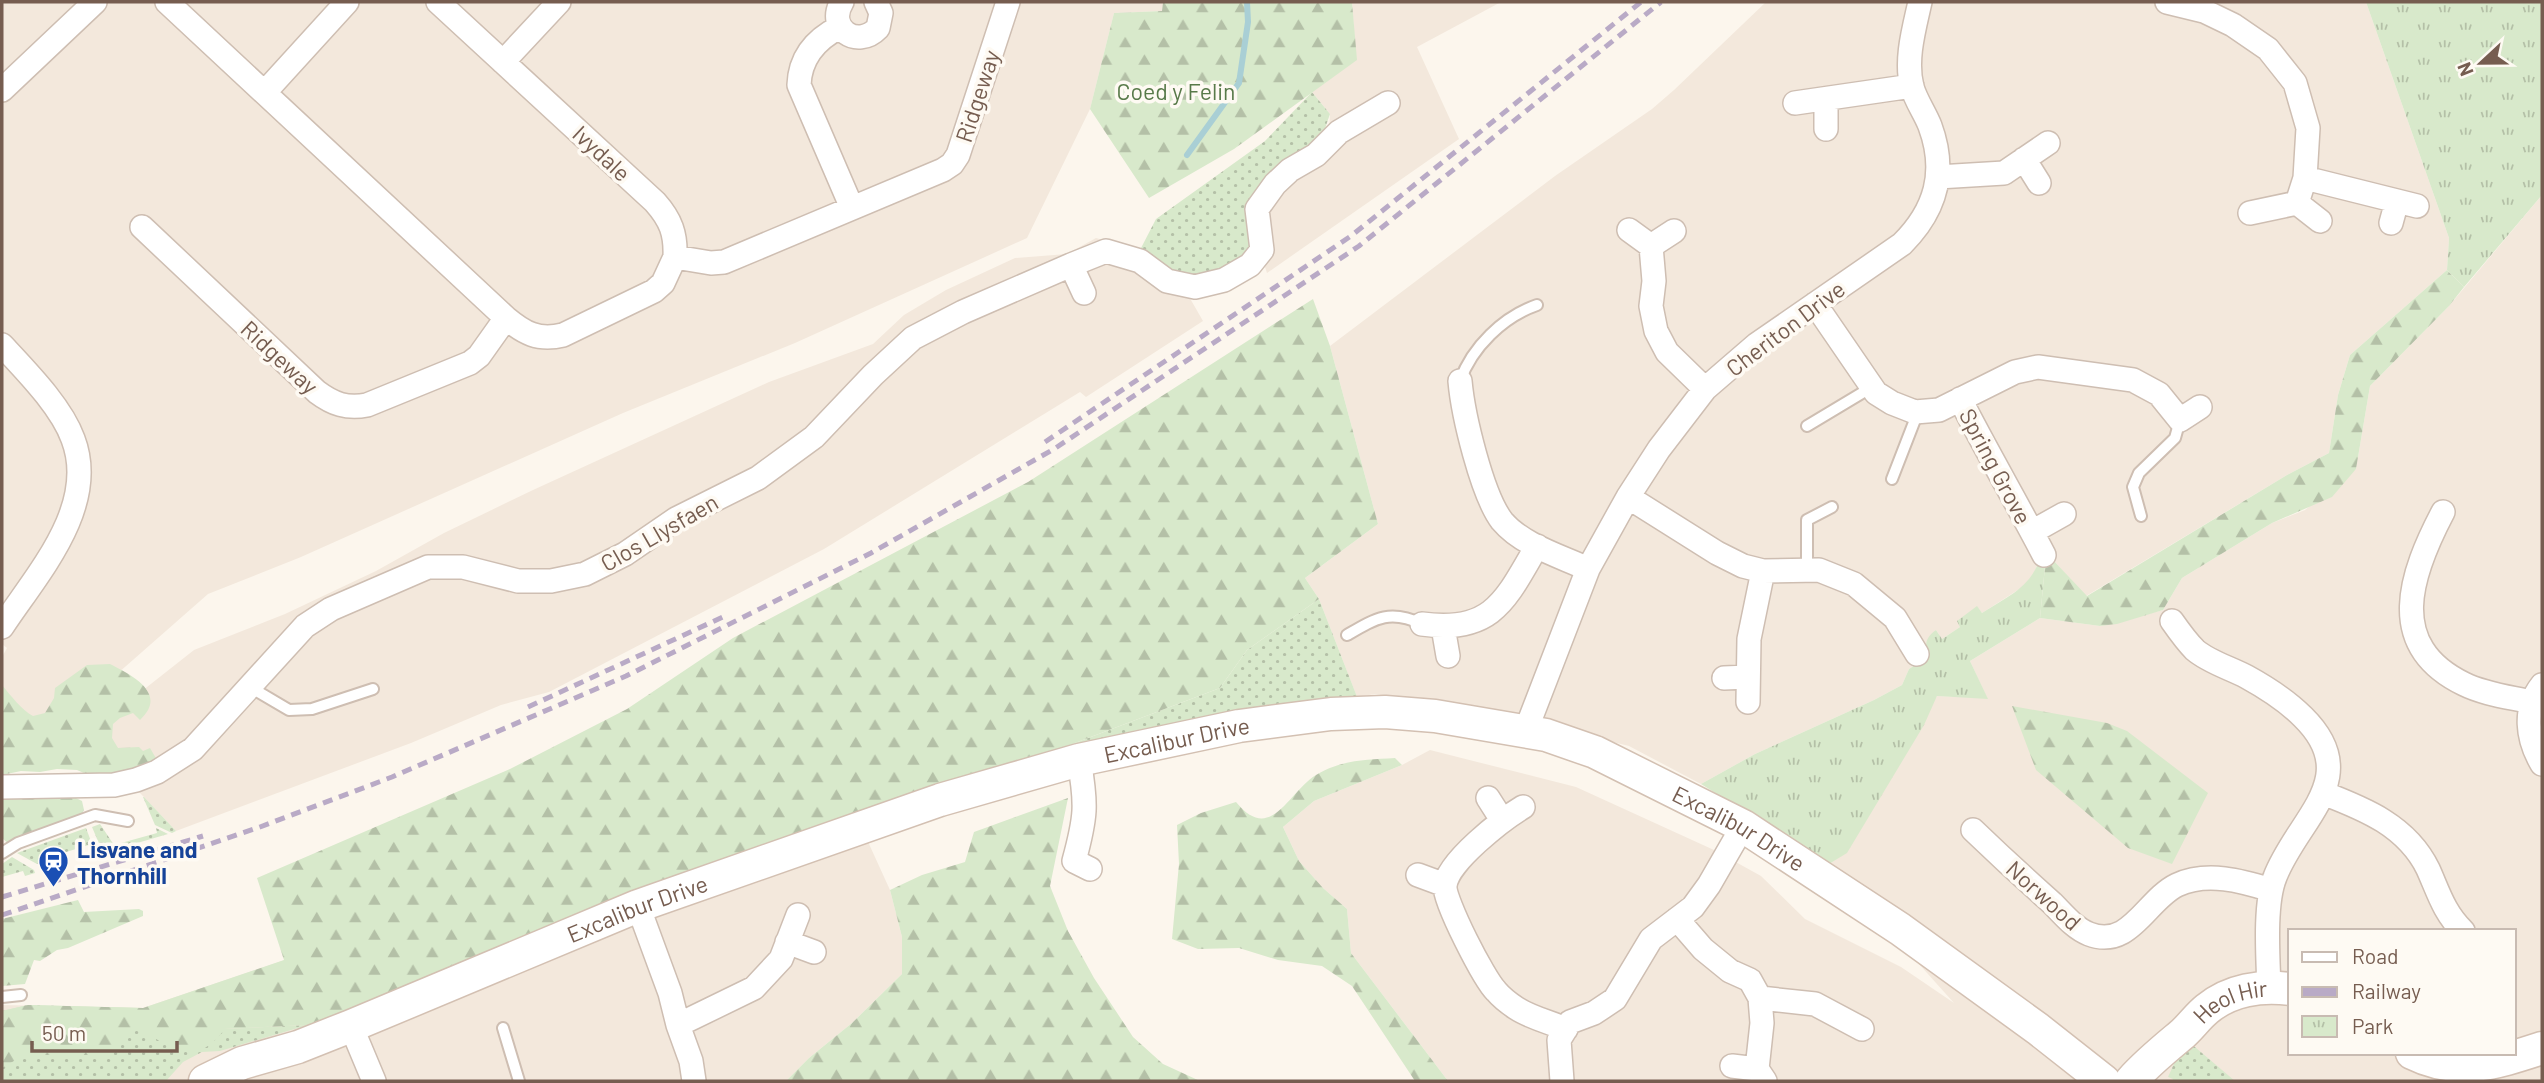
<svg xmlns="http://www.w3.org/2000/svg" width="2544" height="1083" font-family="Barlow,sans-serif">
	<defs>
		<pattern id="grass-dots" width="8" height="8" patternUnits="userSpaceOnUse" patternTransform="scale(1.75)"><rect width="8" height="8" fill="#d8e9cb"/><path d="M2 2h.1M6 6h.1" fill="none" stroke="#b4c0a7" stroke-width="1.8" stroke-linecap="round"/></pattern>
		<pattern id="forest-firs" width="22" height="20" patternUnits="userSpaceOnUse" patternTransform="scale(1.75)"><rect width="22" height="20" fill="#d8e9cb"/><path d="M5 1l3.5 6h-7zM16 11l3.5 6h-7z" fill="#b4c0a7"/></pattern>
		<pattern id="park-tufts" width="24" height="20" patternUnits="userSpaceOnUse" patternTransform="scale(1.75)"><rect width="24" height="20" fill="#d8e9cb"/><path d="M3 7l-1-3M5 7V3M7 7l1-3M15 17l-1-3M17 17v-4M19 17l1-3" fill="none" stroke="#b4c0a7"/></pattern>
	</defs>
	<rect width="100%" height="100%" fill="#fcf6ed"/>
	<path fill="#f3e8dc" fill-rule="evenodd" d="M2 2 817 3 1163 2 1162 11 1114 13 1090 109 1027 238 795 343 623 413 301 557 208 594 43 739 2 694V657L7 648 2 644Z
		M1352 2H1501L1417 47 1459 139 1267 273 1254 234 1257 197 1329 132 1330 114 1312 92 1356 60Z
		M1766 2H2366L2449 238 2447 270 2350 355 2338 395 2329 453 2287 475 2086 596 2053 560 2045 566H2037L2031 580 2021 588 1982 613 1977 607 1960 627 1942 639 1936 630 1927 657 1909 669 1902 685 1874 700 1755 754 1701 784 1629 746 1481 709 1375 694 1357 697 1319 599 1305 578 1378 524 1330 346 1555 176 1652 109 1674 90Z
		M2542 195V1081H1448L1351 953 1347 909 1323 888 1299 861 1283 827 1314 801 1402 765 1430 750 1576 787 1714 850 1761 876 1805 919 1901 967 1954 1003 1829 864 1847 852 1937 696 1987 698 1970 661 2040 618 2100 626 2163 610 2182 578 2272 523 2305 510 2356 469 2370 386 2449 306ZM2290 931H2514V1053H2290Z
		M1096 238 1140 250 1176 274 1203 321 1086 397 1080 392 824 549 549 692 501 705 411 743 176 831 87 737 95 728 194 650 285 614 376 571 444 533 533 490 769 382 873 344 904 315 946 290 1015 258 1067 254Z
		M828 754 890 890 902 937V974L852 1023 809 1058 786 1081H2V1005L143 1008 285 960Z"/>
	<path fill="url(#grass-dots)" d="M1312 92 1330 114 1320 143 1257 209 1262 250 1224 280 1176 274 1140 250 1156 219 1265 141Z
		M1319 599 1361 707 1030 760 1220 688 1247 650Z
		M143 797H144L176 831 172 833 155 825Z
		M100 824 114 845 157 833 156 828 168 834 103 853 92 827Z
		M86 828 92 844 63 853 66 864 54 868 51 858 37 864 17 853Z
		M12 857 34 870 35 873 25 876 23 871 2 877V864Z
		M28 1005 143 1008 225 1029 308 1025 220 1051 202 1052 183 1062 166 1081H2V1011Z
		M2189 1042 2235 1081H2172L2173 1079 2168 1077 2177 1057Z"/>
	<path fill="url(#forest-firs)" d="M1163 2H1352L1357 60 1234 149 1149 198 1090 109 1114 13 1162 11Z
		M2447 270 2464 287 2449 306 2370 386 2356 469 2332 497 2272 523 2182 578 2163 610 2117 624 2100 626 2040 618 2045 566 2053 560 2087 596 2287 475 2329 453 2338 395 2350 355Z
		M1313 299 1330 346 1378 524 1305 578 1319 599 1247 650 1220 688 1030 760 635 896 308 1025 225 1029C193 1070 175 1047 137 1029L121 1044 104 1055H24L2 1068V1011L28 1005 143 1008 284 960 257 878 510 769 627 709 733 638 1028 482Z
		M110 664C131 675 169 693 140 720L133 713 120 718 113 724 112 738 118 748 139 747 143 751 150 748 157 760 120 776 93 777 77 770 57 769 40 772 21 771 2 775V685C11 696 22 710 33 716L45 713 54 698 55 688 87 665Z
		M2012 706 2107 723 2127 731 2208 793 2172 864 2128 848 2036 770Z
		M1395 758 1402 765 1314 801 1283 827 1299 861 1323 888 1347 909 1351 953 1448 1081H1415L1352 986 1322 966 1278 960 1239 948 1198 949 1172 939 1179 864 1177 825 1201 813 1236 802C1271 845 1288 792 1316 775 1343 759 1366 760 1395 758Z
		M44 795 74 797 82 801 84 810 80 816 10 845 2 838V797Z
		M1068 798 1050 886 1068 931 1094 978 1133 1037 1163 1064 1200 1081H786L809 1058 852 1023 902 974V937L890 890 922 875 965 862 974 832Z
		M78 900 84 912 139 909 143 911V916L68 948 57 950 40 961 34 960 25 984 2 986V919Z"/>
	<path fill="url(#park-tufts)" d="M2366 2H2542V195L2464 287 2447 270 2449 238Z
		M2037 566H2045L2040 618 1970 661 1988 699 1937 696 1924 725 1847 853 1829 864 1701 784 1755 754 1874 700 1902 685 1909 669 1927 657C1925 644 1925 638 1936 630L1942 639 1960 627 1957 621 1977 606 1982 613C2003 599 2026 590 2037 566Z"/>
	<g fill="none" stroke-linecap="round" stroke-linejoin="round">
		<path stroke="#a9cfd5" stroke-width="6" d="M1187 155 1239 83 1248 22 1247 2"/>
		<defs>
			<path id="lane" d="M1460 381C1472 347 1503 317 1537 305
				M1807 426 1872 387
				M1892 479 1918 412
				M2141 516 2133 487 2139 473 2175 438 2180 420
				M1807 569V520L1832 507
				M1347 635C1376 618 1390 609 1422 624
				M250 687 289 710 312 709 373 689
				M2 853 18 843 95 815 128 821
				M2 997 21 995
				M503 1028 519 1081"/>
			<path id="street" d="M167 2 506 318C524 333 538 341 563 335L654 291 663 283 675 257 711 263 724 262 943 170 952 164 958 155 1008 2
				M438 2 655 202C671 220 676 234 675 257
				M842 2C826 28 857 50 878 28L881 13 876 2
				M2167 2 2204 11 2233 25 2268 49 2295 83 2308 128 2305 178 2297 203
				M840 27C816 39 800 57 799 85L852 208
				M503 62 559 2
				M2 90 95 2
				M265 92 347 2
				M1795 103 1912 86
				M1826 129V99
				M2024 159 2039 183
				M1938 177 2004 173 2048 143
				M2305 178 2417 206
				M2250 213 2297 203 2320 221
				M2391 223 2397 201
				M142 227 317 392C333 404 347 409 367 405L470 363 479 356 506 318
				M1629 230 1651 246 1674 231
				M1651 246 1654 281 1651 306 1656 331 1667 352 1705 389
				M1071 265 1084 293
				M1815 304 1876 393 1892 403 1915 412 1939 410 2015 372 2038 367 2133 380 2159 394 2180 420 2200 407
				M2 345C26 371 61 406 73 439 99 507 36 575 2 627
				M1460 381C1463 415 1482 495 1502 521 1522 545 1560 556 1588 569
				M1960 399C1987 452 2017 503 2044 555
				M1628 497 1717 553 1743 566 1763 571 1819 570 1854 584 1895 618 1917 654
				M2443 512C2411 573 2384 645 2464 684 2484 694 2509 697 2531 702
				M2032 532 2064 514
				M2172 621C2179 631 2186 641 2195 650 2209 662 2230 668 2247 677 2267 688 2287 701 2303 717 2365 778 2297 819 2275 877 2264 904 2268 958 2269 988
				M1422 624C1493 634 1506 599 1537 546
				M1443 627 1448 656
				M1724 678 1748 677
				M2542 685C2523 709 2527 739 2542 764
				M1748 702 1749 639 1763 571
				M1526 730 1588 569 1628 497 1659 449 1705 389 1756 345 1902 244C1936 210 1947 172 1930 126 1925 113 1916 101 1912 87 1905 60 1914 29 1920 2
				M1079 760C1087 805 1086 817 1074 861L1090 869
				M2 787 114 785 136 780 157 772 193 749 305 626 331 609 428 567H463L518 581H551L585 574 625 554 676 519 758 478 814 437 873 375 913 338 963 312 1071 265 1106 251 1140 261 1167 281 1195 287 1224 280 1250 265 1262 250 1257 209 1275 184 1290 170 1316 155 1339 132 1388 103
				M2323 793C2365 809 2407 826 2428 869 2438 891 2444 913 2463 931
				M1488 798 1502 820
				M1523 807C1503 819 1447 862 1445 886 1444 901 1484 979 1496 991 1501 997 1510 1004 1516 1008 1531 1018 1550 1022 1566 1029
				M1973 830C1999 855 2025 879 2052 903 2063 914 2074 928 2089 934 2130 950 2146 900 2177 885 2207 871 2242 881 2271 890
				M1418 875 1445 885
				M638 906 670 993 678 1025 691 1061 694 1081
				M1677 919 1703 949 1730 971 1750 980 1760 998 1762 1023 1757 1069 1765 1081
				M787 942 814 952
				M1760 998 1815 1004 1862 1029
				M678 1025 754 988 781 959 798 915
				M351 1026 374 1081
				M1732 1066 1757 1069
				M1562 1081 1559 1040 1570 1022 1594 1013 1615 999 1651 939 1693 907 1709 885 1743 826"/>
			<g id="secondary">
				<path d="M2412 1053C2458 1076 2496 1063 2542 1048"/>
				<path id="s1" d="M205 1081 242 1063 298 1047 351 1026 638 906 940 800 1079 760 1239 726 1331 714 1385 712 1435 716 1546 735 1595 752 1743 826 1900 929 2038 1029 2104 1081"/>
				<path id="s2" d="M2131 1081C2146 1064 2162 1051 2180 1036 2190 1028 2197 1017 2207 1009 2230 990 2261 985 2290 989"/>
			</g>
		</defs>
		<use href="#lane" stroke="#cebeb2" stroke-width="14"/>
		<use href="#street" stroke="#cebeb2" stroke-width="26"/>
		<use href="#secondary" stroke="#d3c0b2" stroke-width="35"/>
		<use href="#lane" stroke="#fff" stroke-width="10"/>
		<use href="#street" stroke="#fff" stroke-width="23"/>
		<use href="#secondary" stroke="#fff" stroke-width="32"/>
		<path stroke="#b9aac6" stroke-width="5" stroke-dasharray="10 7" stroke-linecap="butt" d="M1045 442 1351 236 1641 2
			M528 707 725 616
			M2 897 203 836
			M2 915 260 827 392 777 626 676 871 553 1054 449 1359 246 1661 2"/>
	</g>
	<defs>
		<symbol id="station-pin" viewBox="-11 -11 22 30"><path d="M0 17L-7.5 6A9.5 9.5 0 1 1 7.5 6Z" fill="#1a4fb4" stroke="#fefaf3"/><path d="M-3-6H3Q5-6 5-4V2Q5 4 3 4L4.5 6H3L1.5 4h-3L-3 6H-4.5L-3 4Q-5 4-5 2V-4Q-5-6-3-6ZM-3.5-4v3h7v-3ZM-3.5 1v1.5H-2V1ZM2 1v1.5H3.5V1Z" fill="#fff"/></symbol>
	</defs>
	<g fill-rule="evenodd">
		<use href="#station-pin" x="36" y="844" width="35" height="47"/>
	</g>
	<g text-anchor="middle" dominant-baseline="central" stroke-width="7" stroke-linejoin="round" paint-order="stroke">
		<g font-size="23" fill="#587a49" stroke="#fefaf3">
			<text x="1176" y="91">Coed y Felin</text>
		</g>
		<g font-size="23" fill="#765d50" stroke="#fefaf3">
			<text transform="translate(977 96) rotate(-72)">Ridgeway</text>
			<text transform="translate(602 153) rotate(43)">Ivydale</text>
			<text transform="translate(1785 328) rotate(-37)">Cheriton Drive</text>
			<text transform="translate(280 357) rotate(43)">Ridgeway</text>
			<text transform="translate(1996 466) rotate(62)">Spring Grove</text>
			<text transform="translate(659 532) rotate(-30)">Clos Llysfaen</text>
			<text stroke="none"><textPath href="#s1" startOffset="1032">Excalibur Drive</textPath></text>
			<text stroke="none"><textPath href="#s1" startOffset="1620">Excalibur Drive</textPath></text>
			<text transform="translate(2044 895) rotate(42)">Norwood</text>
			<text stroke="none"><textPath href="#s1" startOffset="466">Excalibur Drive</textPath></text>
			<text stroke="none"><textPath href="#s2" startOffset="130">Heol Hir</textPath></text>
		</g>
		<g font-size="23" font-weight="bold" fill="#164399" stroke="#fefaf3" text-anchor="start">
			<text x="77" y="849">Lisvane and<tspan x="77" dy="26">Thornhill</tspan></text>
		</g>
	</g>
	<rect width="2544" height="1083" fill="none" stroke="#765d50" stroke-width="7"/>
	<rect x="2288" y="929" width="228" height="126" fill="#fefaf3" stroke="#c8bbb2" stroke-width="2"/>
	<rect x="2302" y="952" width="35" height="10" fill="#ffffff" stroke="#c8bbb2" stroke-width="2"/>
	<text x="2352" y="964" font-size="21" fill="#765d50">Road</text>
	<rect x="2302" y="987" width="35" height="10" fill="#b9aac6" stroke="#c8bbb2" stroke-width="2"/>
	<text x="2352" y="999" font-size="21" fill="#765d50">Railway</text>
	<rect x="2302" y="1016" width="35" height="21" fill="url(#park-tufts)" stroke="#c8bbb2" stroke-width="2"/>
	<text x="2352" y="1034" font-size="21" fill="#765d50">Park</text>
	<g transform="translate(2481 63) rotate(248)" stroke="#fefaf3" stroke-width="5" paint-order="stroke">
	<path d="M0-5L12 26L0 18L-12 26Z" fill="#765d50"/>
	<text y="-10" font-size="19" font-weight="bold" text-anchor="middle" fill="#765d50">N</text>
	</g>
	<path d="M32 1041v10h145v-10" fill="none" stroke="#765d50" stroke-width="3.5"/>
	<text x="42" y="1041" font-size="21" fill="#765d50" stroke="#fefaf3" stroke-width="5" paint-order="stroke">50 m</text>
</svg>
